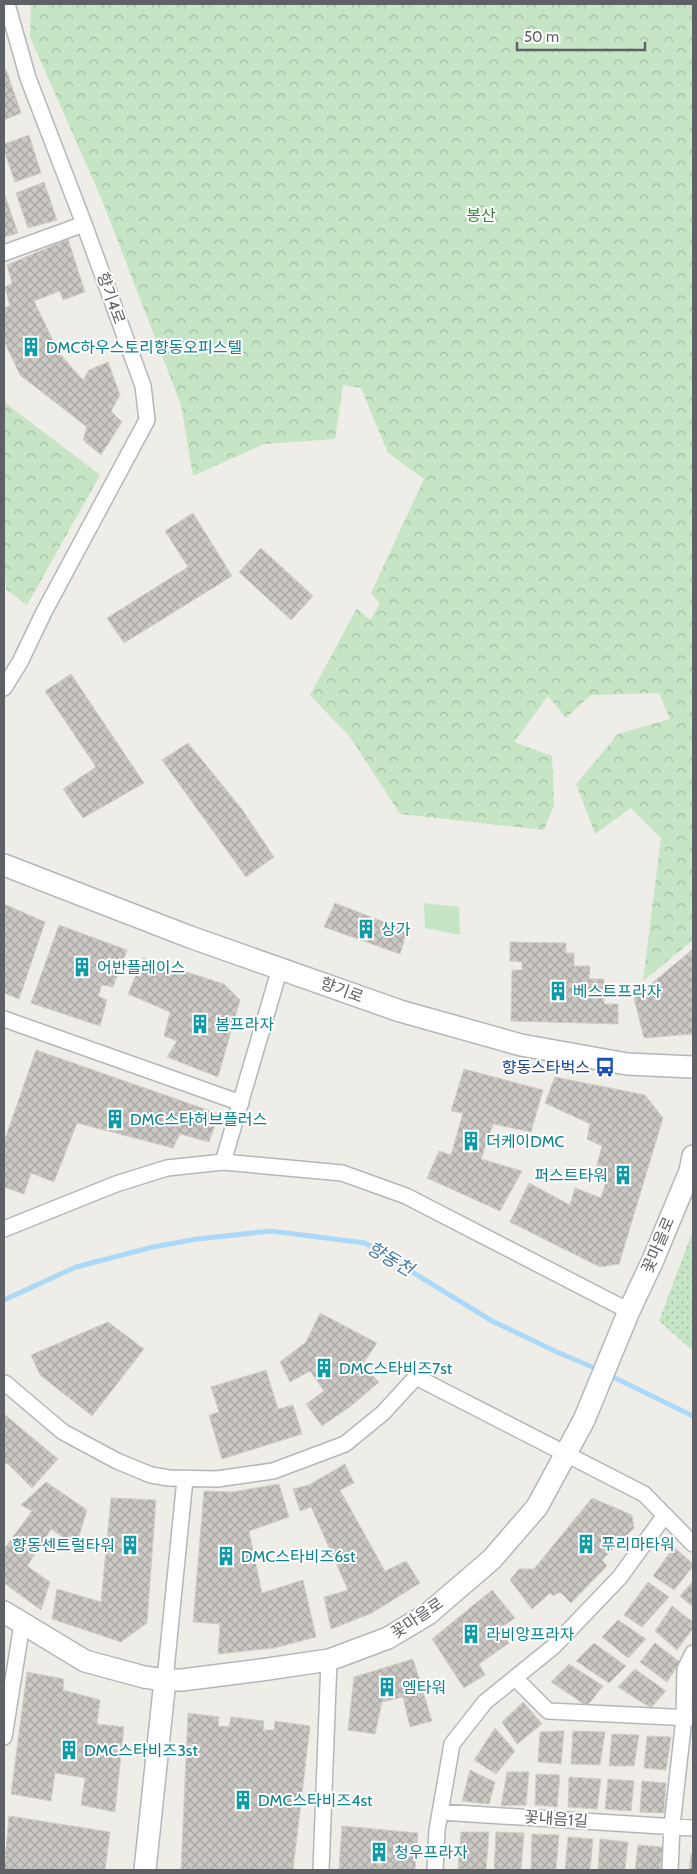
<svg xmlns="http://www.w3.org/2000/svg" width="697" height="1874" font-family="Cabin,'Noto Sans KR',sans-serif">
	<defs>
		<pattern id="grass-dots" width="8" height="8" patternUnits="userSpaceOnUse" patternTransform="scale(1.25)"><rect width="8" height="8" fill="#c6e5c5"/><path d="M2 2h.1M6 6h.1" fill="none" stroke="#a4bda4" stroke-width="1.8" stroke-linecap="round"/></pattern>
		<pattern id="forest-crowns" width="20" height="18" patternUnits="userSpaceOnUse" patternTransform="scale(1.25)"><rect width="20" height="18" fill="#c6e5c5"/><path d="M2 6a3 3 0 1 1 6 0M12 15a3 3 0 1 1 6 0" fill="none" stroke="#a4bda4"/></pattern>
		<pattern id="building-cross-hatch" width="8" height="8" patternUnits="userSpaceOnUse" patternTransform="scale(1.25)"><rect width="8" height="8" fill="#cbc8c4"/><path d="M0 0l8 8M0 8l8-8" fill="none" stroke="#a8a6a3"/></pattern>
	</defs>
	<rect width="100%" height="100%" fill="#efede7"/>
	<path fill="url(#grass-dots)" d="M693 1230V1351L659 1321Z"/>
	<path fill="url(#forest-crowns)" d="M31 4H693V940L643 981 661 838 631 808 595 834 576 784 618 734 670 719 659 693 591 695 566 718 548 696 514 742 552 756 554 805 544 830 400 814 350 737 310 695 357 608 370 620 380 604 371 593 424 479 388 453 361 388 343 385 335 439 264 444 193 476 181 405 102 200 30 37Z
		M4 402 100 475 27 605 6 589 4 560Z"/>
	<path fill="#c6e5c5" d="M424 903 459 907 460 935 425 928Z"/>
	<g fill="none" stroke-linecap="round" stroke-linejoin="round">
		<path stroke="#add9f9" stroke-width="5" d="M4 1300 76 1267 153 1247 197 1239 271 1231 365 1243 492 1321 557 1352 599 1370
			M609 1375 693 1416"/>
	</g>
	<path fill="url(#building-cross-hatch)" stroke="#d4cfc5" d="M6 69 21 113 4 120V70Z
		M29 135 41 173 15 182 4 150V144Z
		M44 182 57 220 28 228 16 193Z
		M4 193 18 233 4 237Z
		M68 239 85 292 63 300 60 291 34 301 59 353 83 380 89 370 108 362 120 395 111 411 122 422 101 455 83 440 87 427 20 375 4 341V308L10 306 5 287 12 283 7 265Z
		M193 513 232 576 124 643 107 618 188 567 165 531Z
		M261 548 313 596 291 620 239 572Z
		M71 674 144 783 83 818 63 789 96 767 45 691Z
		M188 743 241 808 274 857 246 877 162 760Z
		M335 903 407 931 400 954 324 927Z
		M4 904 45 922 19 999 4 993Z
		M59 925 127 950 113 987 102 985 98 996 107 1000 100 1026 31 1003Z
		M510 942 566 943V953H574V966H590L589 979H604V1004H618V1024L511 1021 512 970H522V962L510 961Z
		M693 949V1034L644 1038 634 998Z
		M143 958 224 984 240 1000 218 1077 167 1057 177 1041 164 1036 170 1012 128 994Z
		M36 1050 219 1114 209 1142 180 1134 173 1148 77 1123 54 1182 31 1173 24 1194 4 1187V1142Z
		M464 1069 543 1090 531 1132 493 1124 481 1159 522 1171 500 1211 427 1178 439 1151 451 1155 463 1113 451 1111Z
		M555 1077 645 1095 663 1118 619 1264 600 1267 510 1222 529 1183 570 1205 575 1188 601 1198 607 1178 595 1172 602 1146 587 1139 590 1124 545 1103Z
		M320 1313 377 1343 362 1365 379 1382 351 1406 322 1426 306 1404 324 1391 310 1371 290 1382 280 1362 306 1342Z
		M108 1322 144 1349 92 1416 40 1375 31 1355Z
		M266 1370 278 1409 293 1405 302 1434 222 1459 209 1415 219 1412 211 1387Z
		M4 1414 58 1459 32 1488 7 1463 4 1466Z
		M345 1464 354 1483 340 1490 385 1571 406 1561 420 1583 372 1613 331 1629 324 1597 348 1590 311 1507 300 1511 293 1489 309 1485Z
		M46 1482 87 1510 76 1546 51 1529 27 1566 50 1582 41 1610 4 1583V1549L32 1511 21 1505Z
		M279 1484 289 1517 249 1531 262 1593 303 1580 316 1637 274 1648 218 1654 220 1624 193 1622 204 1491 232 1492Z
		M111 1498 156 1500 147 1623 121 1642 52 1619 57 1589 101 1602Z
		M592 1498 632 1515 634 1528 602 1560 607 1566 571 1603 560 1592 553 1596 550 1593 532 1609 510 1580 519 1569H534Z
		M674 1547 693 1564V1566L674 1590 653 1576Z
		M693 1581V1607L680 1596Z
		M648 1582 669 1597 642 1627 624 1615Z
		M492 1590 515 1618 500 1628 509 1643 479 1664 485 1675 464 1688 432 1639Z
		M672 1606 693 1622V1628L677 1650 655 1631Z
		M618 1620 646 1639 628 1658 602 1637Z
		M594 1643 626 1666 609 1683 576 1661Z
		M655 1643 680 1662 667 1682 640 1662Z
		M413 1659 432 1721 410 1727 403 1697 382 1702 375 1734 348 1730 354 1677Z
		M569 1664 603 1686 587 1706 551 1682Z
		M635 1669 666 1691 651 1708 618 1687Z
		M27 1672 64 1679 63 1690 100 1700 97 1724 124 1727 115 1812 81 1805 85 1778 55 1773 51 1801 11 1794Z
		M523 1702 542 1724 517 1744 502 1722Z
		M188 1713 219 1717 218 1726 229 1727 231 1717 264 1721 263 1730H274L275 1721 310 1726 293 1870H181Z
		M495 1728 515 1751 496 1774 474 1760Z
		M564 1731 561 1764 538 1762 540 1732Z
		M573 1731 605 1732 600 1765 571 1764Z
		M612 1734 639 1735 634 1766H609Z
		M647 1736 671 1737 666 1770 644 1768Z
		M470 1770 495 1782 489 1804 462 1801Z
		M507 1772H529L526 1805 501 1806Z
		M536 1774 560 1775 557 1807 535 1805Z
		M569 1777 601 1779 597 1809 568 1807Z
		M608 1779 634 1781 631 1811 605 1809Z
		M642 1781 666 1783 664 1813 640 1812Z
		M9 1816 110 1832 105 1870H4Z
		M342 1826 418 1833 415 1870H339Z
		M461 1832H489L486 1870 458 1869Z
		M496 1832 524 1833 521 1870H494Z
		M532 1834 559 1835 556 1870H531Z
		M568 1837 593 1839 590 1870H565Z
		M600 1839 628 1842 625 1870H598Z
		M638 1845 663 1847 660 1870H635Z
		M691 1854H693V1870H689Z"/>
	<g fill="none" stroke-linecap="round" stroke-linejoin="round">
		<defs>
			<path id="street" d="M4 253 84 224
				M4 688 20 662 44 612 147 420 143 386 84 224 28 78 7 4
				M4 1019 241 1103
				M223 1162 280 968
				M4 1229 116 1184 167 1168 223 1162 342 1173 406 1196 629 1311
				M4 1384 5 1383 63 1432 117 1461 151 1475 169 1478 217 1479 273 1471 345 1444 383 1413 416 1377 644 1494 693 1544
				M515 1678 548 1711 693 1718
				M165 1680 185 1479
				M4 1737 22 1624
				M440 1812 693 1828
				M321 1870 329 1660
				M435 1870 437 1830 452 1744 485 1702 553 1647 620 1577 665 1515
				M670 1870 672 1826 684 1718 685 1669 693 1653"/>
			<path id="secondary" d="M4 865 190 937 400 1011 521 1045 627 1064 693 1067
				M4 1612 85 1661 144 1677 165 1680H182L261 1670 329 1660 388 1638 428 1614 492 1559 537 1507 584 1420 629 1311 653 1260 690 1171 693 1156
				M145 1870 165 1680"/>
		</defs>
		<use href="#street" stroke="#b4b7ba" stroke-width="18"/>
		<use href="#secondary" stroke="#b3b6ba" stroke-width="24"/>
		<use href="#street" stroke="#fff" stroke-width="15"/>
		<use href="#secondary" stroke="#fff" stroke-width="21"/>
	</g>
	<defs>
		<symbol id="building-bare" viewBox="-9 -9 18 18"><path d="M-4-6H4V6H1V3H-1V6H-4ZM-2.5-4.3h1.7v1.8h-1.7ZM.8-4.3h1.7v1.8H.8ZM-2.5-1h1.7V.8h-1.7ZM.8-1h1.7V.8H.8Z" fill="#0f9aa8" stroke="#fff" stroke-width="2.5" paint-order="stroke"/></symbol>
		<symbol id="bus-bare" viewBox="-9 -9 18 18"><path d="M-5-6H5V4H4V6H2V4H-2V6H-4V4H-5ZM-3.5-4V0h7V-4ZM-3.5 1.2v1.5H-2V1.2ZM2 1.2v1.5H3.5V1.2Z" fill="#1a4fb4" stroke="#fff" stroke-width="2.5" paint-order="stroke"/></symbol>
	</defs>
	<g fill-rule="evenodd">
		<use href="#building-bare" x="17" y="333" width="28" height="28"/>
		<use href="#building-bare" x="352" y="915" width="28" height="28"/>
		<use href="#building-bare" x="68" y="953" width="28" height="28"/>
		<use href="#building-bare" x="544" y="977" width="28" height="28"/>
		<use href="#building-bare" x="186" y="1010" width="28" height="28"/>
		<use href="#bus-bare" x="591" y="1053" width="28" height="28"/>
		<use href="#building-bare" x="101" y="1105" width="28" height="28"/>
		<use href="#building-bare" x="457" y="1127" width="28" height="28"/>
		<use href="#building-bare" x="609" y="1161" width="28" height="28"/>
		<use href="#building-bare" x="310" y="1354" width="28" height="28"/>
		<use href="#building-bare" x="572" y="1530" width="28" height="28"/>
		<use href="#building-bare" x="116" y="1531" width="28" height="28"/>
		<use href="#building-bare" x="212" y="1542" width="28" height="28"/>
		<use href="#building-bare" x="457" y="1620" width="28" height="28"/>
		<use href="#building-bare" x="373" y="1673" width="28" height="28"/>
		<use href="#building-bare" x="55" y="1736" width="28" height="28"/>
		<use href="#building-bare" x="229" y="1786" width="28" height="28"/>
		<use href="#building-bare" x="365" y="1838" width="28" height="28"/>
	</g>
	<g text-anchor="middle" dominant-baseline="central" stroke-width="4" stroke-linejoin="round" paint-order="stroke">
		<g font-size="16" fill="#3b803d" stroke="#fff">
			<text x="481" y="215">봉산</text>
		</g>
		<g font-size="16" fill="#5e6266" stroke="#fff">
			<text transform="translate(111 298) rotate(70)">향기4로</text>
			<text transform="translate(342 990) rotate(20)">향기로</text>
			<text transform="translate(658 1245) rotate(-67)">꽃마을로</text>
			<text transform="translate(417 1618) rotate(-34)">꽃마을로</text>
			<text transform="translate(556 1819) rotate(4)">꽃내음1길</text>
		</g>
		<g font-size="16" fill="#0d838f" stroke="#fff" text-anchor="start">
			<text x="46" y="347">DMC하우스토리향동오피스텔</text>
			<text x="381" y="929">상가</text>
			<text x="97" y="967">어반플레이스</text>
			<text x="573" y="991">베스트프라자</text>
			<text x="215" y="1024">봄프라자</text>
			<text x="130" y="1119">DMC스타허브플러스</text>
			<text x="486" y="1141">더케이DMC</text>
			<text x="608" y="1175" text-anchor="end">퍼스트타워</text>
			<text x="339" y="1368">DMC스타비즈7st</text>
			<text x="601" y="1544">푸리마타워</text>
			<text x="115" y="1545" text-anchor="end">향동센트럴타워</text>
			<text x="241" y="1556">DMC스타비즈6st</text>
			<text x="486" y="1634">라비앙프라자</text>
			<text x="402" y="1687">엠타워</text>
			<text x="84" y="1750">DMC스타비즈3st</text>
			<text x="258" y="1800">DMC스타비즈4st</text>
			<text x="394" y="1852">청우프라자</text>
		</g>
		<g font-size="16" fill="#164399" stroke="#fff" text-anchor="end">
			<text x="590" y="1067">향동스타벅스</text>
		</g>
		<g font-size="18" font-style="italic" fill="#4a7aab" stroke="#fff">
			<text transform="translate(390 1259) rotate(30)">향동천</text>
		</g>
	</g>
	<rect width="697" height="1874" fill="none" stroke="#5e6266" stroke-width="10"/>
	<path d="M517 42v8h128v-8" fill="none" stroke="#5e6266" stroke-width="2.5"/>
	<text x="524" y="42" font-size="15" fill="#5e6266" stroke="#ffffff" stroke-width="4" paint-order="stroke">50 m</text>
</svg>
